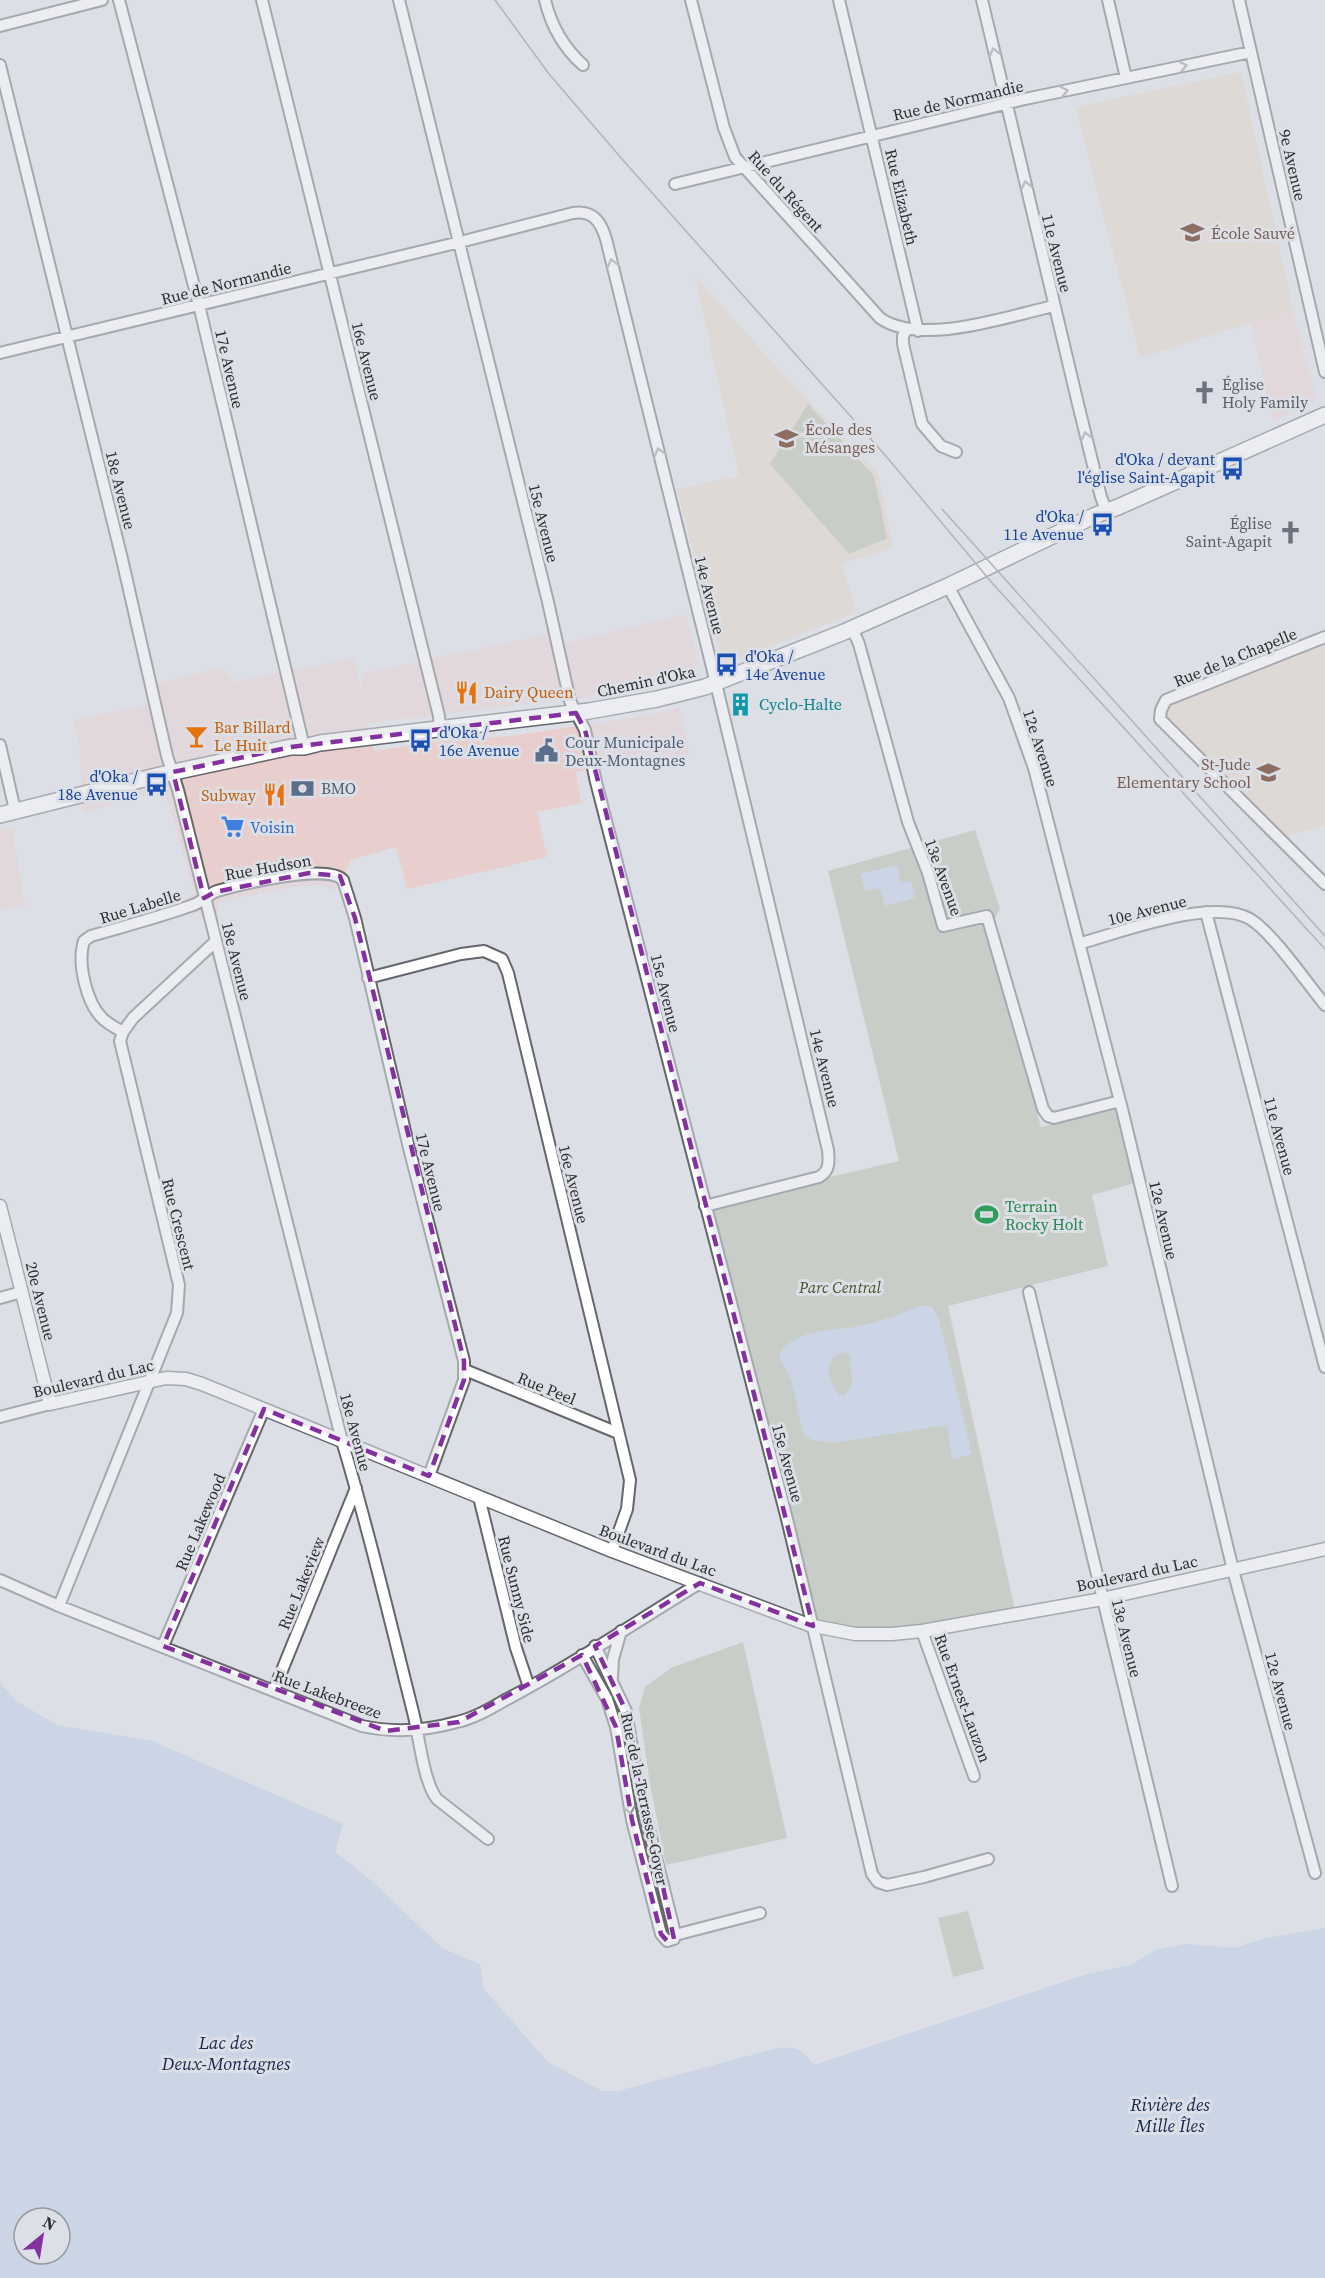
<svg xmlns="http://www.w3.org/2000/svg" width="1325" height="2278" font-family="'Source Serif 4',serif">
	<rect width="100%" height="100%" fill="#dddfe6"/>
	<path fill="#e9cece" d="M1293 309 1316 400 1274 421 1251 323Z
		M686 614 699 665 685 675 664 683 586 697 368 723 374 751 431 742 510 736 631 718 679 708 690 754 576 772 581 803 537 812 547 857 407 889 396 847 351 860 335 892 324 885 292 887 219 902 217 913 201 917 199 912 190 915 187 898 195 894 167 798 159 792 83 813 79 743 74 720 149 705 144 686 222 668 234 682 354 658 366 712 361 674 563 631 565 643Z
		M12 829 25 906 0 909V830Z"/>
	<path fill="#e2d2c1" d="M1241 72 1293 309 1140 358 1076 107Z
		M695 276 782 373 878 473 893 548 842 563 856 612 723 665 677 489 739 476Z
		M1325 637V826L1277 838 1160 719 1166 700Z"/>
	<path fill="#afb8a5" d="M808 404 874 476 887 538 849 554 770 464Z
		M975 830 1000 909 986 934 1041 1127 1116 1109 1135 1183 1092 1195 1108 1266 948 1306 1016 1615 892 1634 815 1629 705 1206 899 1161 828 871Z
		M743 1642 787 1838 666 1865 650 1784 639 1708 645 1687 671 1668Z
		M968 1911 984 1969 953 1977 938 1918Z"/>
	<path fill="#b8c9e4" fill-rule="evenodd" d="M897 865 901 883 911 881 915 898 885 906 880 888 865 891 861 874Z
		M923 1305 932 1307 939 1319 972 1454 952 1459 947 1425 834 1443 813 1440 806 1437 803 1432C798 1415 796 1397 791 1380 788 1371 780 1363 779 1354 796 1331 822 1331 847 1328 860 1327 875 1322 888 1318 900 1315 911 1308 923 1305ZM844 1352 850 1355 852 1386 845 1395H839L831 1382 828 1367 834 1356Z
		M0 1683 18 1702 57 1725 152 1741 343 1824 335 1852 372 1881 442 1948 480 1964 484 1989 548 2062 602 2091H618L777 2048C799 2047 800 2048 814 2065L1087 1974 1131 1965 1155 1950 1185 1944 1235 1948 1262 1939 1325 1928V2278H0ZM24 2218H60V2254H24Z"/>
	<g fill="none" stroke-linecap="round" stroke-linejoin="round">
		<defs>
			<path id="minor" d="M119 0 199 305 304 747
				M262 0 439 716 440 729
				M399 0 548 602 570 701 585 730 596 782 787 1519 872 1874 878 1882 887 1885 924 1877 988 1859
				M545 0C551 25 564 48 583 65
				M691 0 724 128 735 157 880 318C921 347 1008 316 1054 306
				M839 0 918 331
				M982 0 1079 408 1101 497 1107 512
				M1108 0 1126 78
				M1239 0 1325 372
				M0 26 102 0
				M0 65 122 559 167 756 178 790 342 1441C369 1530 390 1621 413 1712 419 1735 423 1781 437 1799L488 1839
				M675 184 1025 99 1251 52
				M907 329 903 336V344L922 424 941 446 956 452
				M0 353 460 242 573 213C593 210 601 222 606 239L712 667 828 1150C829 1161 830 1171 819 1177L705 1206
				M948 586 1009 698 1034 768 1123 1113 1233 1570 1315 1873
				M852 628 859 644 908 822 928 873 943 926 987 916 1043 1109 1048 1116 1054 1118 1120 1101
				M1325 637 1166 700 1161 710 1160 719 1325 884
				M0 745 15 810
				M1206 912 1325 1367
				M1081 943C1122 932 1213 897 1250 919 1273 933 1306 982 1325 1005
				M368 978 461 954 484 951 502 959 508 973 630 1480 627 1509 612 1551
				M123 1032C116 1028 108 1024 102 1018 86 1002 77 962 84 941L91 936C125 926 160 917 193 905 202 902 209 894 217 891 241 884 327 863 343 880L355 918 409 1148 464 1361V1380L429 1476
				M1029 1292 1172 1886
				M0 1298 22 1292
				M465 1370 618 1433
				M0 1417 50 1404
				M479 1497 516 1648 529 1687
				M0 1580 59 1606 362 1726C394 1733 425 1731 457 1722 476 1718 494 1706 511 1697 576 1663 637 1621 700 1583
				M59 1606 177 1313 179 1285 120 1041 123 1032 133 1018 216 941
				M922 1631 974 1776
				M163 1646 264 1409
				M582 1655 607 1699 616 1727 632 1820 661 1934 667 1941 674 1939 675 1935 673 1925 639 1790 626 1711 595 1646
				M612 1678 613 1659 621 1631
				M274 1690 356 1488
				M675 1935 760 1913"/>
			<path id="tertiary" d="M0 1206 50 1404 166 1378 186 1379 202 1384 612 1551 809 1625 855 1634H892L922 1631 1102 1599 1325 1549"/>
			<path id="secondary" d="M0 815 160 775 291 747H304L320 743 589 711 657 699 705 687 844 632 948 586 1096 515 1118 507 1325 415"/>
		</defs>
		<use href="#minor" stroke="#65676d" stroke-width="14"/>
		<use href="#tertiary" stroke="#65676d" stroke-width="15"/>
		<use href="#secondary" stroke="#65676d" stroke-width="18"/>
		<use href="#minor" stroke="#fff" stroke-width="10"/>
		<use href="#tertiary" stroke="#fff" stroke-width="12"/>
		<use href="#secondary" stroke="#fff" stroke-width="15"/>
		<path stroke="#7f8085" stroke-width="1.5" d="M495 0 549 74 622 159 885 455 993 584 1325 949
			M942 509 1325 936"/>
	</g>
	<defs><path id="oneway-chevron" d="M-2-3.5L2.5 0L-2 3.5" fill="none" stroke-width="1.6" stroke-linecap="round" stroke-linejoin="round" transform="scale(1.5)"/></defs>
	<g stroke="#969698">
		<use href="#oneway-chevron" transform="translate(994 52) rotate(-104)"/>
		<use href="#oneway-chevron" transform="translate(1183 66) rotate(-12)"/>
		<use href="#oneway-chevron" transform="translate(1064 91) rotate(-12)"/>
		<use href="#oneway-chevron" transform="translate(1026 185) rotate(-103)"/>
		<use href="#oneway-chevron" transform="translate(612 263) rotate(-104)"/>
		<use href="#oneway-chevron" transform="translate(1086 436) rotate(-104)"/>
		<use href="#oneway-chevron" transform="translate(659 452) rotate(-104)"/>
		<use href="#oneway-chevron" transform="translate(630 1810) rotate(81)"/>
	</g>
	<path d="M0 0H1325V2278H0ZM576 713 585 730 813 1626 700 1583 595 1646 626 1711 674 1939 667 1941 661 1934 632 1820 616 1727 582 1655 459 1722 386 1731 163 1646 264 1409 429 1476 464 1380V1361L355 918 340 876 309 873 215 892 204 898 173 772 291 747Z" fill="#dddfe6" fill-opacity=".55" fill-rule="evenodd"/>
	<path fill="none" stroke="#8431a0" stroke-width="4.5" stroke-dasharray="12 8" stroke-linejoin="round" d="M576 713 585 730 813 1626 700 1583 595 1646 626 1711 674 1939 667 1941 661 1934 632 1820 616 1727 582 1655 459 1722 386 1731 163 1646 264 1409 429 1476 464 1380V1361L355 918 340 876 309 873 215 892 204 898 173 772 291 747Z"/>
	<defs>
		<symbol id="school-bare" viewBox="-9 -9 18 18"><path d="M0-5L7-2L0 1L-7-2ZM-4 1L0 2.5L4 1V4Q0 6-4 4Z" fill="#8d6e63" stroke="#dddfe6" stroke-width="2.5" paint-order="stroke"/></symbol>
		<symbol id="church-bare" viewBox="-9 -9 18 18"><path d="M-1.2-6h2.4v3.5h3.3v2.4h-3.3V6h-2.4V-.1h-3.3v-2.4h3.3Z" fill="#6b7280" stroke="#dddfe6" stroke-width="2.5" paint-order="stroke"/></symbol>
		<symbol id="bus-bare" viewBox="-9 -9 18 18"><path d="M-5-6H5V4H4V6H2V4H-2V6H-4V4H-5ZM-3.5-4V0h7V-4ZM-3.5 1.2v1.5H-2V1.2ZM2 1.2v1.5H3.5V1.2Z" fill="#1a4fb4" stroke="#dddfe6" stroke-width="2.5" paint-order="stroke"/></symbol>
		<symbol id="restaurant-bare" viewBox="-9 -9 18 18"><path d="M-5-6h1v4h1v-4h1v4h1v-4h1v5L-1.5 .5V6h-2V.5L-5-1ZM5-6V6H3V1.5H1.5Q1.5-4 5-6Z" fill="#e8710a" stroke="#dddfe6" stroke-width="2.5" paint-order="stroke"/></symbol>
		<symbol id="building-bare" viewBox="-9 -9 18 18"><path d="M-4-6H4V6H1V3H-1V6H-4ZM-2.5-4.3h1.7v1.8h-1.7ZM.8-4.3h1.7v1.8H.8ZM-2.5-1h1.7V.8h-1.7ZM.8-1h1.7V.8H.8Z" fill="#0f9aa8" stroke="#dddfe6" stroke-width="2.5" paint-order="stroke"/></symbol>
		<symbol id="bar-bare" viewBox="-9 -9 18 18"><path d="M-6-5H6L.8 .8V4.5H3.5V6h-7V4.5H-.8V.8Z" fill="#e8710a" stroke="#dddfe6" stroke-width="2.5" paint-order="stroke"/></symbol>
		<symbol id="civic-bare" viewBox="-9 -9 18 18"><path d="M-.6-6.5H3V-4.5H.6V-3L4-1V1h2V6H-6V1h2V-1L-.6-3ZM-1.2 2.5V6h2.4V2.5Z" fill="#5c6f8a" stroke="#dddfe6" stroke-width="2.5" paint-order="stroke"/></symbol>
		<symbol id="bank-bare" viewBox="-9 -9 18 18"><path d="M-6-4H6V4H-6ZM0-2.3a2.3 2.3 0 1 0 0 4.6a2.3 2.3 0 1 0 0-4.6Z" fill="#5c6f8a" stroke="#dddfe6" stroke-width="2.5" paint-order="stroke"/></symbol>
		<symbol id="supermarket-bare" viewBox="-9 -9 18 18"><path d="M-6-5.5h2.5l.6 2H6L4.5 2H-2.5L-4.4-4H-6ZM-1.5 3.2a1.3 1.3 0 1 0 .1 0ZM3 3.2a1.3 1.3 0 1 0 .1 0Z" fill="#3f7fe0" stroke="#dddfe6" stroke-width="2.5" paint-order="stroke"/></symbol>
		<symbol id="stadium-bare" viewBox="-9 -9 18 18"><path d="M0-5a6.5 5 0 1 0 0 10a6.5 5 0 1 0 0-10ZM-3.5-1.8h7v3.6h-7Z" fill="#2e9e5b" stroke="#dddfe6" stroke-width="2.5" paint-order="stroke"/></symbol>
	</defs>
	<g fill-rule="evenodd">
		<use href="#school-bare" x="1176" y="216" width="33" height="33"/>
		<use href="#church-bare" x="1188" y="376" width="33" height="33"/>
		<use href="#school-bare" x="770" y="422" width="33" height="33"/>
		<use href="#bus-bare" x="1216" y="452" width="33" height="33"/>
		<use href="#bus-bare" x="1086" y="508" width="33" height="33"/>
		<use href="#church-bare" x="1274" y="516" width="33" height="33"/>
		<use href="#bus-bare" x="710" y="648" width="33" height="33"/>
		<use href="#restaurant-bare" x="450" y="676" width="33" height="33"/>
		<use href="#building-bare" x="724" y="688" width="33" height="33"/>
		<use href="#bar-bare" x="180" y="720" width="33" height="33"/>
		<use href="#bus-bare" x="404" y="724" width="33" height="33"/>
		<use href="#civic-bare" x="530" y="734" width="33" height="33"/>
		<use href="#school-bare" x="1252" y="756" width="33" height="33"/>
		<use href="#bus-bare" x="140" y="768" width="33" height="33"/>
		<use href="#bank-bare" x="286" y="772" width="33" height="33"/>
		<use href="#restaurant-bare" x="258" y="778" width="33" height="33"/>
		<use href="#supermarket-bare" x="216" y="810" width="33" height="33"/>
		<use href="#stadium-bare" x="970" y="1198" width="33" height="33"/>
	</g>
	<g text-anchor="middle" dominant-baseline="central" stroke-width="6" stroke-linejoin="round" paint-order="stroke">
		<g font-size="16" fill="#2e2e31" stroke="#dddfe6">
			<text transform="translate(958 100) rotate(-13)">Rue de Normandie</text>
			<text transform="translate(1293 165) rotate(77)">9e Avenue</text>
			<text transform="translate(786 191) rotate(48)">Rue du Régent</text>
			<text transform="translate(902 197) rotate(77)">Rue Elizabeth</text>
			<text transform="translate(1057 253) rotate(76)">11e Avenue</text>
			<text transform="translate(226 283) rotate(-14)">Rue de Normandie</text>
			<text transform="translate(367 361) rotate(76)">16e Avenue</text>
			<text transform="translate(230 369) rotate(77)">17e Avenue</text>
			<text transform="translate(121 490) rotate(76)">18e Avenue</text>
			<text transform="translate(544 523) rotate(76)">15e Avenue</text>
			<text transform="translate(710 595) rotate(76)">14e Avenue</text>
			<text transform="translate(1235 657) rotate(-22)">Rue de la Chapelle</text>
			<text transform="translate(646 681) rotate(-12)">Chemin d'Oka</text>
			<text transform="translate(1041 748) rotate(72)">12e Avenue</text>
			<text transform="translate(268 867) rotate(-10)">Rue Hudson</text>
			<text transform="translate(944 877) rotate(70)">13e Avenue</text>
			<text transform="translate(140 906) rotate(-17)">Rue Labelle</text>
			<text transform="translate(1147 910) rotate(-14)">10e Avenue</text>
			<text transform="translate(237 961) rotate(76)">18e Avenue</text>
			<text transform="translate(666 993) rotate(76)">15e Avenue</text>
			<text transform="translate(825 1068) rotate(76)">14e Avenue</text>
			<text transform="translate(1280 1136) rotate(75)">11e Avenue</text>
			<text transform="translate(431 1172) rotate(76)">17e Avenue</text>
			<text transform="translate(574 1184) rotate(76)">16e Avenue</text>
			<text transform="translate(1164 1220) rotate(77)">12e Avenue</text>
			<text transform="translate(179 1224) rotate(76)">Rue Crescent</text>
			<text transform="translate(41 1301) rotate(76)">20e Avenue</text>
			<text transform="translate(93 1378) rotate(-13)">Boulevard du Lac</text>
			<text transform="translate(547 1388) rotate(22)">Rue Peel</text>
			<text transform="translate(356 1432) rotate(75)">18e Avenue</text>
			<text transform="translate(788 1463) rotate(75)">15e Avenue</text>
			<text transform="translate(200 1522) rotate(-67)">Rue Lakewood</text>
			<text transform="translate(658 1550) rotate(20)">Boulevard du Lac</text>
			<text transform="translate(1137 1573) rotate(-12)">Boulevard du Lac</text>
			<text transform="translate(301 1583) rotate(-68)">Rue Lakeview</text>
			<text transform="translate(517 1589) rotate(76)">Rue Sunny Side</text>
			<text transform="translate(1127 1638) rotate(76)">13e Avenue</text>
			<text transform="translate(1281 1691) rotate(75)">12e Avenue</text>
			<text transform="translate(328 1694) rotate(20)">Rue Lakebreeze</text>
			<text transform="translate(963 1698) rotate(70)">Rue Ernest-Lauzon</text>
			<text transform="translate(645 1799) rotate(78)">Rue de la Terrasse-Goyer</text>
		</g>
		<g font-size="16" fill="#785e54" stroke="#dddfe6" text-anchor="start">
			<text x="1211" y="233">École Sauvé</text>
			<text x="805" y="429">École des<tspan x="805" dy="18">Mésanges</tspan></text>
			<text x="1251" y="764" text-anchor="end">St-Jude<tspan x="1251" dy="18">Elementary School</tspan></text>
		</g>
		<g font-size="16" fill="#5b616d" stroke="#dddfe6" text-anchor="start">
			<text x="1222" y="384">Église<tspan x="1222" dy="18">Holy Family</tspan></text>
			<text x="1272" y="523" text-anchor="end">Église<tspan x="1272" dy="18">Saint-Agapit</tspan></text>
		</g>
		<g font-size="16" fill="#164399" stroke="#dddfe6" text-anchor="end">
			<text x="1215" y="459">d'Oka / devant<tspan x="1215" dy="18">l'église Saint-Agapit</tspan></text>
			<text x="1084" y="516">d'Oka /<tspan x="1084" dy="18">11e Avenue</tspan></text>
			<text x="745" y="656" text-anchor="start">d'Oka /<tspan x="745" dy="18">14e Avenue</tspan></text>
			<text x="439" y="732" text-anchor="start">d'Oka /<tspan x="439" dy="18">16e Avenue</tspan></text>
			<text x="138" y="776">d'Oka /<tspan x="138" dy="18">18e Avenue</tspan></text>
		</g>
		<g font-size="16" fill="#c56008" stroke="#dddfe6" text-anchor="start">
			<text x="484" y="692">Dairy Queen</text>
			<text x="214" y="727">Bar Billard<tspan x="214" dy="18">Le Huit</tspan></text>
			<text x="256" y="795" text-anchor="end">Subway</text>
		</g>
		<g font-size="16" fill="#0d838f" stroke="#dddfe6" text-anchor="start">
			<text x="759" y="704">Cyclo-Halte</text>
		</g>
		<g font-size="16" fill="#4e5e75" stroke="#dddfe6" text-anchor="start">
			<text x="565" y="742">Cour Municipale<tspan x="565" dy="18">Deux-Montagnes</tspan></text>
			<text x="321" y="788">BMO</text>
		</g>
		<g font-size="16" fill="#366cbe" stroke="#dddfe6" text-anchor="start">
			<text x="250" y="827">Voisin</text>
		</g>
		<g font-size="16" fill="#27864d" stroke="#dddfe6" text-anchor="start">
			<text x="1005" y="1206">Terrain<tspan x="1005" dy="18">Rocky Holt</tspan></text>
		</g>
		<g font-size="16" font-style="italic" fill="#425529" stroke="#dddfe6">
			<text x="840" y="1287">Parc Central</text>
		</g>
		<g font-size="18" font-style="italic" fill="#14294d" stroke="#dddfe6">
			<text x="226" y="2042">Lac des<tspan x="226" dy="21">Deux-Montagnes</tspan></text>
			<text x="1170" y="2104">Rivière des<tspan x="1170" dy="21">Mille Îles</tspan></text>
		</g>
	</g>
	<g transform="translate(42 2236) rotate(30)"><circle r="28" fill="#dddfe6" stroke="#97989e" stroke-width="1.5"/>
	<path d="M0-4.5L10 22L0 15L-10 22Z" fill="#8431a0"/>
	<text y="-9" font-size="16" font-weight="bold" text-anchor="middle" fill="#2e2e31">N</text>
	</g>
</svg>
